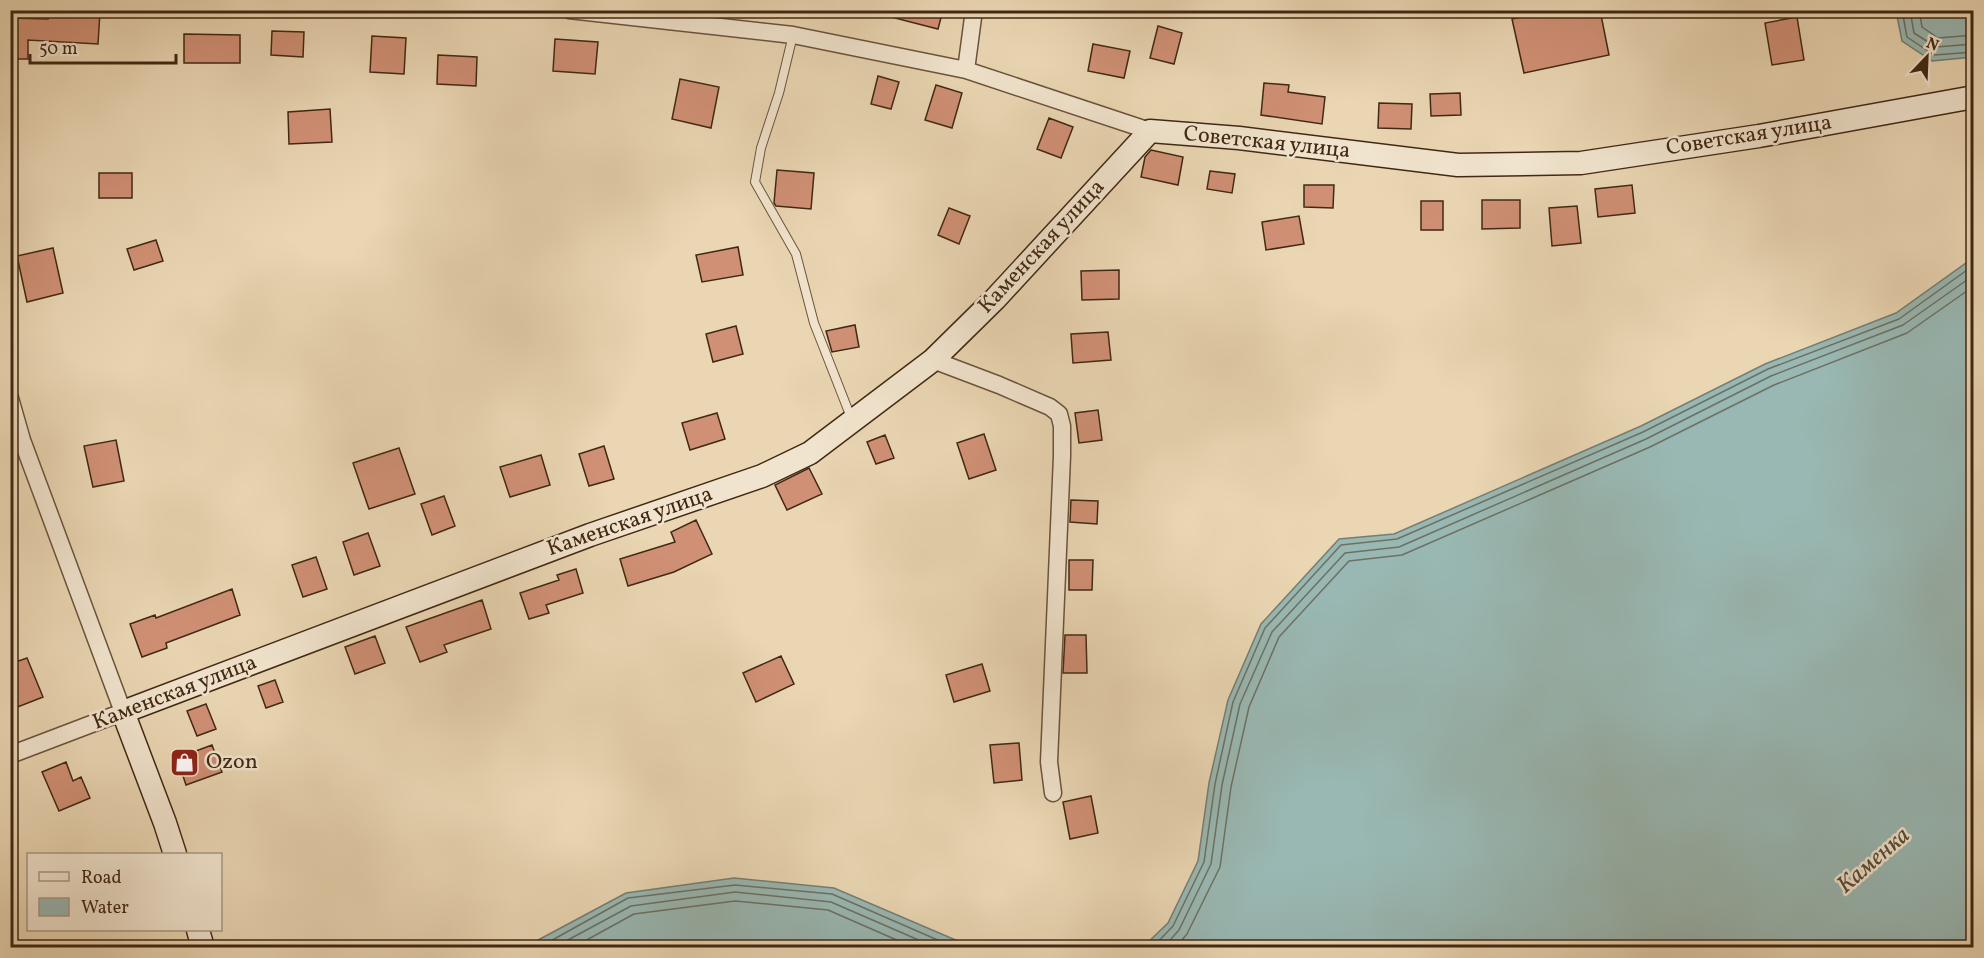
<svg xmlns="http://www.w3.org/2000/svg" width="1984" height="958" font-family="Vollkorn,serif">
	<rect width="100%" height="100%" fill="#ead6b3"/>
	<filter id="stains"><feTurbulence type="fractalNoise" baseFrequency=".00333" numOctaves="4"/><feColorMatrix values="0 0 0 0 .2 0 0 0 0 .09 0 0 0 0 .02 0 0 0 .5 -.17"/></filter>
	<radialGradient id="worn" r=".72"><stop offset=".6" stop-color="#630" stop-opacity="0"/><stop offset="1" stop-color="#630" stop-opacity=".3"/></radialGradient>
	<path fill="#99b8b3" stroke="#767e73" stroke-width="1.5" d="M1896 11H1973V57L1932 61 1902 41Z
		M1973 258V947H1143L1168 923 1198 861 1209 783 1228 700 1261 624 1339 539 1394 534 1641 426 1765 364 1896 313Z
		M734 878 834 888 972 947H525L626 893Z"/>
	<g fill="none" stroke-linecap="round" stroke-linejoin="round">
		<path stroke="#6d7063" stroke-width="1.5" d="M1902 10 1907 37 1934 55 1974 52
			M1910 10 1914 33 1936 47 1974 44
			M1919 10 1922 27 1938 38 1974 35
			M538 948 628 898 735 885 832 894 956 948
			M553 948 631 906 735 892 831 902 937 948
			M572 948 634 914 735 901 828 910 915 948
			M1152 948 1173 926 1204 862 1215 784 1233 702 1265 628 1341 545 1397 539 1643 432 1768 369 1899 319 1974 265
			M1163 948 1179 930 1211 864 1222 785 1240 704 1272 632 1345 553 1399 547 1646 439 1771 376 1903 325 1974 275
			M1175 948 1187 934 1220 867 1231 787 1249 707 1279 637 1349 561 1402 555 1650 447 1774 385 1907 333 1974 286"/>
	</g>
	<path fill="#d09075" stroke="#412813" stroke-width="1.5" d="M48 10 100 12 98 44 28 40V59H10V18L48 19Z
		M887 10H943L938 29 887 16Z
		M1553 10H1600L1609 55 1524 73 1512 19Z
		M1797 17 1804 60 1772 65 1765 23Z
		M1158 26 1182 33 1174 64 1150 58Z
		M272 31 304 32 303 57 271 55Z
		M184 34 240 35V63H184Z
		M372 36 406 38 404 74 370 72Z
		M555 39 598 42 595 74 553 71Z
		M1093 44 1130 51 1124 78 1088 71Z
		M438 55 477 57 476 86 437 84Z
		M878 76 899 82 891 109 871 104Z
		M680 79 719 87 711 128 672 119Z
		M1264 83 1289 85 1288 92 1325 97 1322 124 1261 115Z
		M936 85 962 93 952 128 925 120Z
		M1460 93 1461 115 1431 116 1430 94Z
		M1379 103 1412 104 1411 129 1378 128Z
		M330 109 332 142 289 144 288 112Z
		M1049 118 1073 127 1061 158 1037 149Z
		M1151 150 1183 157 1178 185 1141 177 1145 157Z
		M777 170 814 173 811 209 776 206 774 203Z
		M1210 171 1235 174 1232 193 1207 189Z
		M99 173H132V198H99Z
		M1304 185H1334L1333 208 1304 207Z
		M1632 185 1635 213 1598 217 1595 189Z
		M1482 200H1520V228L1482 229Z
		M1421 201H1443V230H1421Z
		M1577 206 1581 243 1552 246 1549 208Z
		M949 208 970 216 959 244 938 235Z
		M1299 216 1304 244 1266 250 1262 222Z
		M156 240 163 261 134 270 127 249Z
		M738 247 743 275 702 282 696 255Z
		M53 248 63 293 27 302 17 256Z
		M1119 270V299L1082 300 1081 271Z
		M855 325 859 347 832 352 826 331Z
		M736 326 743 354 713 362 706 334Z
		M1108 332 1111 360 1073 363 1071 334Z
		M1098 410 1102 440 1079 443 1075 413Z
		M717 413 725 439 690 450 682 423Z
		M984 434 996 470 969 479 957 443Z
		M885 435 894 458 876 464 867 442Z
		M116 440 124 481 93 487 84 446Z
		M604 446 614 479 589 486 579 454Z
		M399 448 415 494 369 509 353 463Z
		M541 455 550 485 510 497 500 467Z
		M809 468 822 494 787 510 775 485Z
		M444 496 455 526 432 535 421 504Z
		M1071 500 1098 501 1097 524 1070 522Z
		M696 520 712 554 674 572 628 586 620 559 675 542 671 532Z
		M368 533 380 566 354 575 343 542Z
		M316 557 327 589 303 597 292 565Z
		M1069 560H1093L1092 590H1069Z
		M576 569 583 593 546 605 549 613 529 619 520 593 559 580 557 575Z
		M232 589 240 615 166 643 167 648 142 657 130 624 155 615 156 618Z
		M482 600 491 629 444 645 447 652 420 662 406 627Z
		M1065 635H1086L1087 673H1063Z
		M375 636 385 663 355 674 345 647Z
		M781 656 794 684 756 702 743 673Z
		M27 658 43 697 10 710V664Z
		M982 664 990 691 954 702 946 675Z
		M275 680 283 702 266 708 258 686Z
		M206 704 216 729 197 736 187 711Z
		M1019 743 1022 780 994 783 990 745Z
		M212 745 222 772 186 785 177 758Z
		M66 762 73 781 81 777 90 798 59 811 42 772Z
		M1091 796 1098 833 1070 839 1063 802Z"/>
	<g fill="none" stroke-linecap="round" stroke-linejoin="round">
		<defs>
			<path id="lane" d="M793 35 779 93 761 148 755 182 796 254 814 323 852 420"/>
			<path id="street" d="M569 10 793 35 966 70 1150 131
				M966 70 974 10
				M933 360 999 385 1050 407 1059 414 1062 426V456L1049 762 1053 793
				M10 398 22 440 123 712 10 755"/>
			<path id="secondary" d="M175 854 165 823 123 712 590 535 762 476 810 453 933 360 995 299 1150 131 1239 138 1458 165 1581 163 1759 136 1974 97
				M198 930 203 948"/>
		</defs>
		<use href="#lane" stroke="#6b543b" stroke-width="10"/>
		<use href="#street" stroke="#6b543b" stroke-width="19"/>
		<use href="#secondary" stroke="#412813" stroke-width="25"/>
		<use href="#lane" stroke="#f1e4ce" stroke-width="8"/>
		<use href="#street" stroke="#f1e4ce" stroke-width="16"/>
		<use href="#secondary" stroke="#f1e4ce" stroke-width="22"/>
	</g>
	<defs>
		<symbol id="shop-square" viewBox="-11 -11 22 22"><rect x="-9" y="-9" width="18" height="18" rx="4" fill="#8f2418" stroke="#f1e4ce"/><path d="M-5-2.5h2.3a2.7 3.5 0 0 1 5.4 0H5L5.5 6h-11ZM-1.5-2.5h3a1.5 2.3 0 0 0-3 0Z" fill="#fff"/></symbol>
	</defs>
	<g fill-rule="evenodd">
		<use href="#shop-square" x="168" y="746" width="33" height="33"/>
	</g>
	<g text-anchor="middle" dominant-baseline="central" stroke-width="5" stroke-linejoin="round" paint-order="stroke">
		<g font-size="22" fill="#412813" stroke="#f1e4ce">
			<text transform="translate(1749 136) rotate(-9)">Советская улица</text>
			<text transform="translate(1267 143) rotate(6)">Советская улица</text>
			<text transform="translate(1042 247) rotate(-47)">Каменская улица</text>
			<text transform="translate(630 522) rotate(-19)">Каменская улица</text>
			<text transform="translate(175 693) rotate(-21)">Каменская улица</text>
		</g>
		<g font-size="22" fill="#412813" stroke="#f1e4ce" text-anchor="start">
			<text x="206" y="762">Ozon</text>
		</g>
		<g font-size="24" font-style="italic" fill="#574c3b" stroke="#f1e4ce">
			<text transform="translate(1874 861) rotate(-41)">Каменка</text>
		</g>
	</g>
	<rect width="1984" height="958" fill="none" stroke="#ead6b3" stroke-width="36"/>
	<rect x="12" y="12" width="1960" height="934" fill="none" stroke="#412813" stroke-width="3"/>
	<rect x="18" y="18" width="1948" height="922" fill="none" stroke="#412813" stroke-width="1.5"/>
	<rect x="27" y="853" width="195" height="78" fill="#f1e4ce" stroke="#ab9983" stroke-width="1.5"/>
	<rect x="39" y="872" width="30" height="9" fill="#f1e4ce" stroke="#ab9983" stroke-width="1.5"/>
	<text x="81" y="883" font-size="18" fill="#412813">Road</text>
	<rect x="39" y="898" width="30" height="18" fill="#99b8b3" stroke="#ab9983" stroke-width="1.5"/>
	<text x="81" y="913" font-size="18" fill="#412813">Water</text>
	<g transform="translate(1927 57) rotate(23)" stroke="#f1e4ce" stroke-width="4.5" paint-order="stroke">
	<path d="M0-4.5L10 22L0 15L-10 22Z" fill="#412813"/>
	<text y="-9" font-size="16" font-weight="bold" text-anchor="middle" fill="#412813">N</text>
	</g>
	<path d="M30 54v9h146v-9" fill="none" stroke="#412813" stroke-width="3"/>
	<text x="39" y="54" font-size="18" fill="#412813" stroke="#f1e4ce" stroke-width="4.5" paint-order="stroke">50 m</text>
	<rect width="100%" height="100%" filter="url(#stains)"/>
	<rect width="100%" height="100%" fill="url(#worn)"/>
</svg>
